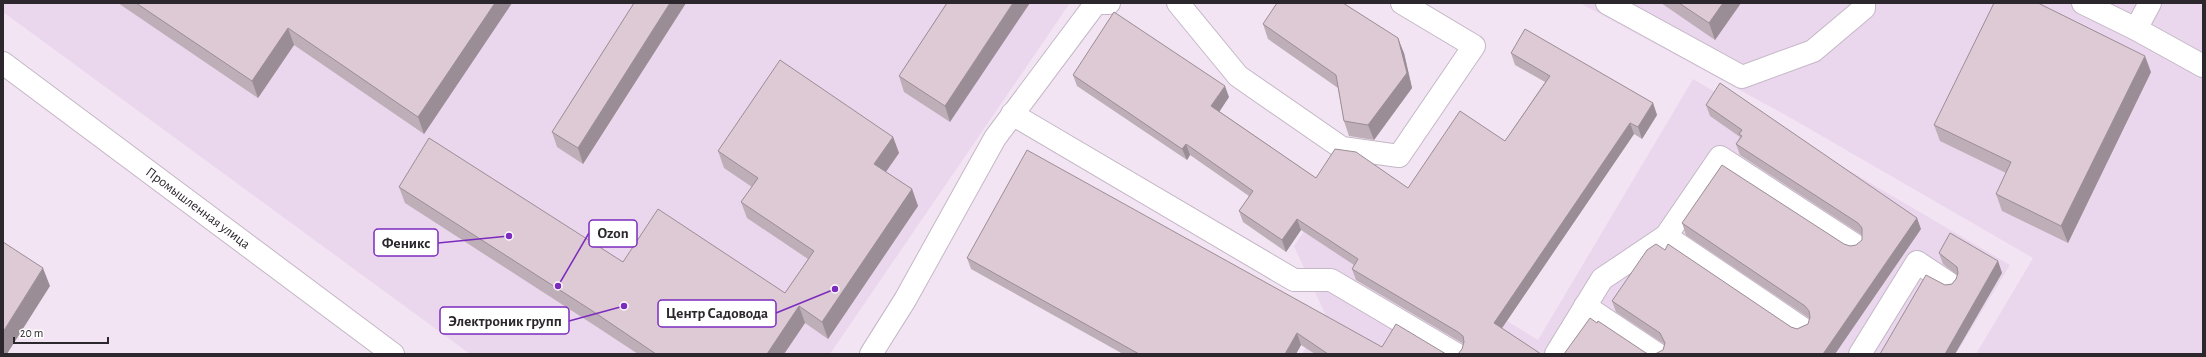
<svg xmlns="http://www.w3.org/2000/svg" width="2206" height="357" font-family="'Alegreya Sans',sans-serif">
	<rect width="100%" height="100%" fill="#f3e4f4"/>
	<path fill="#ead7ed" d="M3 3H1070L830 354H470L3 12Z
		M1580 3H2203V354H1976L2033 258 1782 113Z
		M1693 79 2010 265 1956 354H1302L1325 314 1294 246 1321 206 1538 340Z"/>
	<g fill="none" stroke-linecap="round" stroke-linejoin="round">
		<defs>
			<g id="minor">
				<path d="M1178 3 1238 76 1342 148 1399 156 1474 46 1402 3"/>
				<path d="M1607 3 1742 77 1813 51 1864 8V3"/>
				<path d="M2083 3 2136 29 2150 3"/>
				<path d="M2136 29 2203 66"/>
				<path id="s1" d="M3 63 393 354"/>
				<path d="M1012 114 1294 280H1331L1456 354"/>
				<path d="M1666 236 1802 328"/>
				<path d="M1585 306 1657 354"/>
				<path d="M871 354 905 300 995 138 1096 3H1109"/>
				<path d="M1556 354 1602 279 1666 236 1720 157 1855 245"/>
				<path d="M1860 354 1917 262 1950 284"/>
			</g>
		</defs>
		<use href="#minor" stroke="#c4b7c6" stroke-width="24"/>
		<use href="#minor" stroke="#fff" stroke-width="22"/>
	</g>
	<path fill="#beaeb7" d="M118 3H512L424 134 294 45 258 98Z
		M634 3H686L583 164 557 147 552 132Z
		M947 3 950 122 904 92 899 76Z
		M1661 3H1741L1715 40Z
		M1263 24 1404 53 1412 88 1374 140 1349 136 1344 121 1338 88 1268 39Z
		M1511 53 1653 103 1657 115 1642 139 1634 134 1502 328 1541 354H1315L1301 345 1296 354H1123L971 269 967 258 1382 347 1446 354H1458L1462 349 1464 345 1462 343 1356 280 1352 269 1354 265 1301 230 1286 252 1243 222 1239 211 1249 196 1190 155 1187 160 1077 86 1073 75 1229 97 1219 111 1316 178 1408 188 1505 141 1545 82 1515 65Z
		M2151 72 2068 243 2002 211 1996 194 2006 173 1940 141 1934 125Z
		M1706 105 1921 229 1835 354 1663 350 1665 345 1664 344 1616 312 1612 301 1665 250 1791 327 1797 329 1808 324 1810 319 1809 318 1686 235 1682 223 1844 244 1850 246 1856 245 1862 240V235L1740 155 1736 144 1740 137 1710 116Z
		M893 137 899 153 886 172 912 189 918 206 828 339 805 323 784 354H638L597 327 405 203 399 187 623 262 785 293 808 259 747 218 741 202 752 187 724 168 718 151Z
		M1939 253 1998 261 2002 273 1955 354H1880L1945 285 1952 284 1956 279 1958 276 1943 264Z"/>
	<path fill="#9b8d95" d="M495 3H512L424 134 418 117Z
		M670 3H686L583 164 578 148Z
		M1013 3H1030L950 122 945 106Z
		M1723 3H1741L1715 40 1709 23Z
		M288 28 294 45 258 98 252 81Z
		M1398 38 1404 53 1412 88 1374 140 1368 125Z
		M2145 56 2151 72 2068 243 2061 226Z
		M1225 86 1229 97 1216 117 1211 106Z
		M1653 103 1657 115 1642 139 1638 127Z
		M1630 123 1634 134 1498 334 1494 323Z
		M893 137 899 153 880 180 874 164Z
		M1186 144 1190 155 1187 160 1182 149Z
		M912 189 918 206 828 339 822 322Z
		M1917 218 1921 229 1835 354H1823Z
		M1297 219 1301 230 1286 252 1282 240Z
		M1998 261 2002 273 1955 354H1945Z
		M43 268 50 286 7 354H3V332Z
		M799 306 805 323 784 354H767Z
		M1297 333 1301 345 1296 354H1285Z"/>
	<path fill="#ddcad5" stroke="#9b8d95" d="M136 3H495L418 117 288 28 252 81Z
		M634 3H670L578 148 552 132Z
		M947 3H1013L945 106 899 76Z
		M1277 3H1343L1398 38 1407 73 1368 125 1344 121 1336 75 1263 24Z
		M1679 3H1723L1709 23Z
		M1994 3H2038L2145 56 2061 226 1996 194 2011 162 1934 125Z
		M1114 12 1225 86 1211 106 1316 178 1335 149 1356 152 1408 188 1460 111 1505 141 1550 76 1511 53 1525 29 1653 103 1638 127 1630 123 1494 323 1541 354H1328L1297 333 1285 354H1139L967 258 1027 150 1382 347 1396 324 1446 354H1458L1462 349 1464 342 1463 336 1458 332 1352 269 1358 259 1297 219 1282 240 1239 211 1253 191 1186 144 1182 149 1073 75Z
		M780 60 893 137 874 164 912 189 822 322 799 306 767 354H656L591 310 399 187 429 138 623 262 658 209 785 293 814 251 741 202 758 178 718 151Z
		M1720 83 1917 218 1823 354H1655L1663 350 1665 343 1660 333 1612 301 1647 250 1656 244 1665 250 1668 244 1791 327 1797 329 1808 324 1810 317 1809 311 1805 306 1682 223 1722 165 1844 244 1850 246 1856 245 1862 240V228L1858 223 1736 144 1742 136 1739 134 1742 130 1706 105Z
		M1950 233 1998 261 1945 354H1880L1926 275 1945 285 1952 284 1956 279 1958 273 1957 267 1939 253Z
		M3 242 43 268 3 332Z
		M1590 318 1597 323 1598 321 1646 353 1649 354H1564Z"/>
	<g text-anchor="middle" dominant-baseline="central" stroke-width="3" stroke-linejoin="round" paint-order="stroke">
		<g font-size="14" fill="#2c272d" stroke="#fff">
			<text stroke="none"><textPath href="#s1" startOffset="243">Промышленная улица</textPath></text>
		</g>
	</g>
	<path fill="none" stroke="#7b2cbf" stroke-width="1.5" d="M558 286L589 233M509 236L438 243M835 289L776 313M624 306L569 321"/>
	<g fill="#7b2cbf" stroke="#fff" stroke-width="1.5">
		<circle cx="558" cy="286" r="4"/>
		<circle cx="509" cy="236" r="4"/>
		<circle cx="835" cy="289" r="4"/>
		<circle cx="624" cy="306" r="4"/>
	</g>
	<g fill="#fff" stroke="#7b2cbf" stroke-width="1.5">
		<rect x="589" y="220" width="48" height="27" rx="4"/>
		<rect x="374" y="229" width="64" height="27" rx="4"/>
		<rect x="658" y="300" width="118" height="27" rx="4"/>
		<rect x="440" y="307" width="129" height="27" rx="4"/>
	</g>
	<g font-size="15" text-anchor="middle" font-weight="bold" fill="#2c272d">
		<text x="613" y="238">Ozon</text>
		<text x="406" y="248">Феникс</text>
		<text x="717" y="318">Центр Садовода</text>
		<text x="505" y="326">Электроник групп</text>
	</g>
	<rect width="2206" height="357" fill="none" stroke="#2c272d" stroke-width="8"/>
	<path d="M14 337v6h94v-6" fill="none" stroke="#2c272d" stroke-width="2"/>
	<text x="20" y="337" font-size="12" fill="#2c272d" stroke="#ffffff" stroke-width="3" paint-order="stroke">20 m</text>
</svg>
